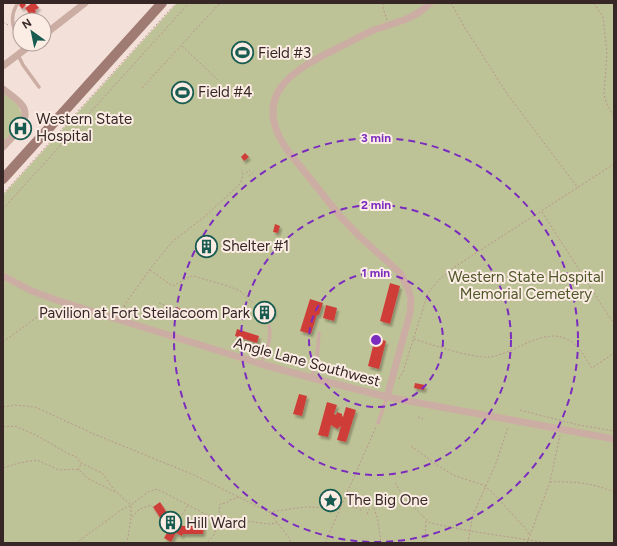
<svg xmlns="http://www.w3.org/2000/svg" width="617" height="546" font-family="Figtree,sans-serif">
	<defs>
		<filter id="shadow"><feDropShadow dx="2" dy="3" stdDeviation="1" flood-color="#0004"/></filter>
	</defs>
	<rect width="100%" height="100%" fill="#f3e0d8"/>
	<path fill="#bec397" d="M177 3H614V543H3V195Z
		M3 92 18 104 22 115 17 127 3 143Z"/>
	<path fill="#cf3e39" filter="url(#shadow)" d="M21 3H24L26 5 22 9 19 5Z
		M32 3H35L39 8 35 10 36 12 31 16 25 8Z
		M245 153 249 157 244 161 241 157Z
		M275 224 280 226 278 233 273 232Z
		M207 239 213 245 205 253 199 247Z
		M390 283 400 286 390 324 380 321Z
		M310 299 323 303 319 315H317L311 334 300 331Z
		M272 305 273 308 274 307V314L257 319 255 310Z
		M326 305 337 308 334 321 323 318Z
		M177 307 182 310 180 315 174 313Z
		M237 329 259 336 257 343 235 336Z
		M375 338 386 341 379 369 368 366Z
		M415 383 425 385 424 390 414 388Z
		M299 394 307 396 302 416 293 414Z
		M327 402 337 405 334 414 336 415 337 412 342 414V416L343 417 346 407 356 410 346 442 337 440 341 426 337 429 331 425 328 437 318 435Z
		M160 502 171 519 176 522 179 517 180 518 178 523 183 526H204L203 534H183L182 536 176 533 171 542 164 538 169 529 163 525 164 524 153 507Z"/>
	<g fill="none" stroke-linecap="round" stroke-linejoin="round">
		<path stroke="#b8968d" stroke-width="1" stroke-dasharray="2 2" stroke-linecap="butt" d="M384 3 383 8 387 20
			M451 3 465 28 508 95 578 188
			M594 3 603 17 607 52 604 94 606 102 614 117
			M3 22 8 25
			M182 46 218 80
			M142 88 220 3
			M246 173 250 170
			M249 176 253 173
			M3 194 176 3
			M3 209 189 3
			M542 212 614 324
			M150 270 171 285 173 286 191 276H194C209 281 224 284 238 290 244 293 247 300 253 302
			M159 303 176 310
			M124 306 132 311
			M119 313 150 269 173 241 203 218 240 184 243 175 242 170
			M414 339C433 345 470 358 489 357 515 355 547 322 573 343 581 349 586 360 592 368L614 353
			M3 342 52 306
			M399 379 403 372 428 293 438 281 453 268 614 164
			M3 407 15 405 35 407 94 434 194 475 269 512 290 539V543
			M520 410 579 425 614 431
			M418 417 423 419
			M3 427 15 426 36 435 67 453 76 457 81 463 102 473 116 492 131 505 148 492 157 489 217 520C216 532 216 535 206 543
			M411 446 437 465 455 476 483 485 491 491 525 528 530 535
			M3 468 19 463 37 460 59 470 75 469 82 472 87 478 115 492
			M78 470 81 464
			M550 482C574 481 592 483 614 492
			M395 483 405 499 430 523 470 531 548 543
			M353 508 355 502
			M374 508 378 521 381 543
			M356 509 359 504
			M360 511 363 506
			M269 512 305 507 340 508
			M367 514 369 509
			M132 517 140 509 151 505 158 515
			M180 518 188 505
			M218 520 221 521 222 518 219 511 220 504 227 503 230 500 239 497
			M221 521 230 524 247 521 268 524 277 523
			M76 543 121 510 131 505V518L127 543
			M325 543 376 427
			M425 543 426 520
			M468 543 473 515 496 463 508 427
			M527 543 550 482 560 435"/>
		<path stroke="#ccada3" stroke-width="3.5" d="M18 3C9 16 12 29 20 41
			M18 55 23 65 39 87
			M261 364C266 352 272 339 269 326
			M312 377 317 358 319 333
			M378 423 387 397"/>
		<path stroke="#ccada3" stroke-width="7" d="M44 35 85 3
			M3 66 32 44
			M3 89C9 94 16 98 21 104 34 118 12 137 3 147
			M3 276 32 291 59 301 261 364 312 378 387 397 614 439
			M387 397 410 313 411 299 408 288 400 273 360 237 340 216 288 151C249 96 292 70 338 48 350 42 362 35 374 30 395 22 413 21 430 3"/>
		<path stroke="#a07b74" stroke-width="10" d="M3 179 162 3"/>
	</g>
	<g fill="none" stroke="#7b2cbf" stroke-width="2" stroke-dasharray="7 5">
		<circle cx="376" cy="340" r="67"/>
		<circle cx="376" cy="340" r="135"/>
		<circle cx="376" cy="340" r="202"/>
	</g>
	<defs>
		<symbol id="stadium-ring" viewBox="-11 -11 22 22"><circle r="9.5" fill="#fbece4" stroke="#185b51" stroke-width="1.5"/><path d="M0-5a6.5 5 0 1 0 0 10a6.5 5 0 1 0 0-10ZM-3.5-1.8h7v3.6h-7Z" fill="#185b51"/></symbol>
		<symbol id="hospital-ring" viewBox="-11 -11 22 22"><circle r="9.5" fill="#fbece4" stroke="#185b51" stroke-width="1.5"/><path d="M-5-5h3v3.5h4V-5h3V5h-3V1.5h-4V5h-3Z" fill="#185b51"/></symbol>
		<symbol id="building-ring" viewBox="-11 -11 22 22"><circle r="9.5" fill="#fbece4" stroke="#185b51" stroke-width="1.5"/><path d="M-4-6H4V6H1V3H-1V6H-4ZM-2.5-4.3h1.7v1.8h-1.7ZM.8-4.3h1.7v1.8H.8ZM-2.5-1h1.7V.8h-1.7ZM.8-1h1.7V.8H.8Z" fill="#185b51"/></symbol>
		<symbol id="sight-ring" viewBox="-11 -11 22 22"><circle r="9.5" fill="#fbece4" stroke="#185b51" stroke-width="1.5"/><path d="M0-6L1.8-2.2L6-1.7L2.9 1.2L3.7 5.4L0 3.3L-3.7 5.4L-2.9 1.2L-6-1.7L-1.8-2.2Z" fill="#185b51"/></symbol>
	</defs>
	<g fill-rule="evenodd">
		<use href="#stadium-ring" x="230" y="40" width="25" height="25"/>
		<use href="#stadium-ring" x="170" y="80" width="25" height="25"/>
		<use href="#hospital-ring" x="8" y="116" width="25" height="25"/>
		<use href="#building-ring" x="194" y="234" width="25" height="25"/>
		<use href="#building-ring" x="252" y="300" width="25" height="25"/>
		<use href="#sight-ring" x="318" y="488" width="25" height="25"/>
		<use href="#building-ring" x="158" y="510" width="25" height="25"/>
	</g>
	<g text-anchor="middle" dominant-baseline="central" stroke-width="4" stroke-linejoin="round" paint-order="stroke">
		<g font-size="15" fill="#362726" stroke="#fbece4" text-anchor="start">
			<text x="258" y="53">Field #3</text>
			<text x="198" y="92">Field #4</text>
			<text x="36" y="119">Western State<tspan x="36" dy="17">Hospital</tspan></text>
			<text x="222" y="246">Shelter #1</text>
			<text x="250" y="313" text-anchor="end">Pavilion at Fort Steilacoom Park</text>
			<text x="346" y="500">The Big One</text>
			<text x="186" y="523">Hill Ward</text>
		</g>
		<g font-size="15" fill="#4f5627" stroke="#fbece4">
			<text x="526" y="277">Western State Hospital<tspan x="526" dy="17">Memorial Cemetery</tspan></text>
		</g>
		<g font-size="15" fill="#362726" stroke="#fbece4">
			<text transform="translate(307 362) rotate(15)">Angle Lane Southwest</text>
		</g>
	</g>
	<circle cx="376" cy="340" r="6" fill="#7b2cbf" stroke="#fbece4" stroke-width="2"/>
	<g font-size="12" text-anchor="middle" font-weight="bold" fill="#7b2cbf" stroke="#fbece4" stroke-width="4" stroke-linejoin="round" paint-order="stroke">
		<text x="376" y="142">3 min</text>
		<text x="376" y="209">2 min</text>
		<text x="376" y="277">1 min</text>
	</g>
	<rect width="617" height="546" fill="none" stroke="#362726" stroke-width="8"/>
	<g transform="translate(32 32) rotate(327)"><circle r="19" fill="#fbece4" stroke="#ac9d98"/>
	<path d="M0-3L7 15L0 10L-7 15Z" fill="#185b51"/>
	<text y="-6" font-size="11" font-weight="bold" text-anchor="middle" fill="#362726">N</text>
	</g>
</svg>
